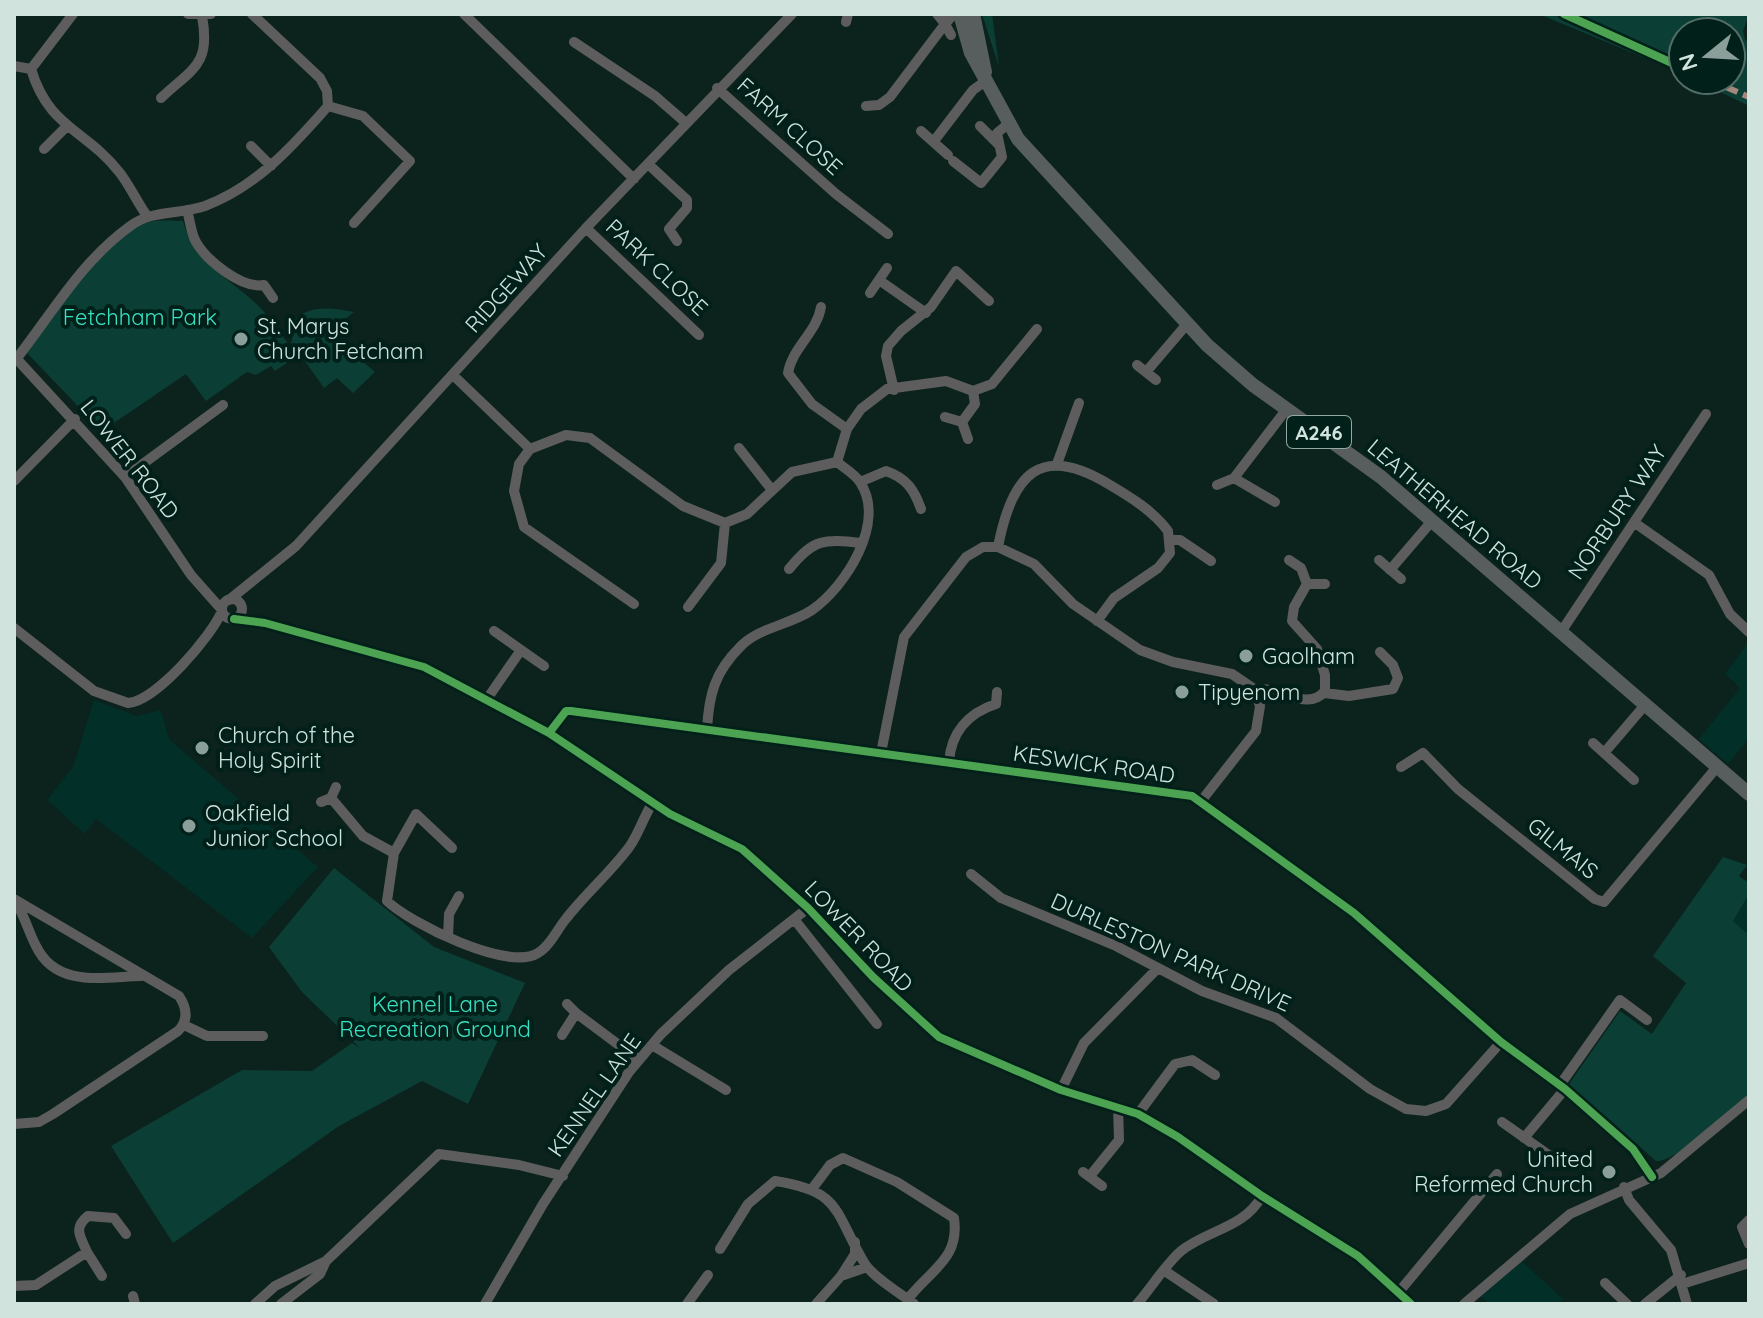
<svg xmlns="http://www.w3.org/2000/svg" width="1763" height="1318" font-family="Quicksand,sans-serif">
	<rect width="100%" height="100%" fill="#0c221d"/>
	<path fill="#022f27" d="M1748 643 1749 738 1728 764 1699 739 1740 688 1725 674Z
		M94 700 137 716 161 710 169 739 318 867 252 938 96 819 85 834 47 800 73 767Z
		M1749 894V935L1733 921Z
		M1518 1258 1563 1299 1557 1304H1490L1478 1295Z"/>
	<path fill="#0b3f36" d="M982 14H992L999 67Z
		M1539 14H1749L1743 31 1745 40 1749 42V106L1696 80H1731V32H1683V74Z
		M183 221C193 259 223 275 251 299 266 311 278 332 291 347L294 320C311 304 333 308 354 312L329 332 375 372 353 393 337 378 324 388 300 354 275 371 271 366 256 375 247 372 206 401 186 374 102 431 27 353C58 310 93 242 146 223 157 219 172 221 183 221Z
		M1723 857 1747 865 1739 876 1749 883V894L1733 921 1749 935V1094C1731 1109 1677 1163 1656 1161L1569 1084 1620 1011 1652 1034 1686 983 1653 956Z
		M334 868 434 947 525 983 468 1104 422 1081 339 1126 173 1243 111 1146 242 1070 312 1071 352 1043 360 1048 302 992 269 947Z"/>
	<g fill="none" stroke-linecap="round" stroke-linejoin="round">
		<path stroke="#5d5d5d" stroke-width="10" d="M73 14 31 69C49 129 86 129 120 173 130 186 137 202 147 216
			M188 14H211
			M464 14 634 179
			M937 14 945 24 954 14
			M846 22 848 14
			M574 42 655 96 686 123
			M14 66 31 69
			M717 88 836 194 888 234
			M161 98C193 68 211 65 202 16
			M328 106 363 116 410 161 354 223
			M866 106 879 105 890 97 945 24 951 35
			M980 126 999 145
			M921 131 948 155
			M934 141 973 90 987 80
			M251 146 271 166
			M44 149 66 127
			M953 161 981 183 1002 157 997 133 1008 124
			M648 164 687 200V208L669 229 677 241
			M187 210C190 220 191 234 196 242 207 261 242 289 264 285L273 298
			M586 228 699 335
			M879 280 926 313
			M870 293 887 268
			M821 307C817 332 792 348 788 373L812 404 847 429
			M14 356 125 477 191 575 222 610
			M17 358C53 312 81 262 129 227 152 209 179 215 205 206 256 187 293 146 328 106L327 91 320 78 252 14
			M1137 365 1156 380
			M1146 372 1187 324
			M454 376 530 449
			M894 390 886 356 888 346 901 331 931 307 956 271 989 301
			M945 417 962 422
			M962 422 975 404 973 391
			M962 422 968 439
			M739 448 772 490
			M837 462 847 429 861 409 887 389 946 381 973 391 992 384 1037 329
			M1057 464 1079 403
			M125 477 223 405
			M14 481 75 419
			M860 482 886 471C906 478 914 489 921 509
			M1217 485 1234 478
			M1275 502 1234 478 1286 410
			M1635 523 1709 575 1730 614 1749 632
			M1170 540H1180L1211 561
			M998 547C1012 474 1040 442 1110 485 1132 498 1153 511 1168 531L1170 553 1158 568 1114 598 1097 621
			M1379 560 1401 579
			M789 569C814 538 824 539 862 543
			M1390 570 1432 521
			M1307 584H1325
			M222 609a10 10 0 1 1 20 0a10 10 0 1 1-20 0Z
			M229 600 296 546 586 228 792 14
			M634 604 524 527 514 491 519 464 530 449 566 435 590 438 683 506 725 523 747 514 792 472 837 462
			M688 607 721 563 725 523
			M234 619 265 623 424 667 549 733 670 814 742 849 808 908 873 977 939 1037 1061 1090 1138 1114 1178 1137 1262 1196 1358 1256 1411 1304
			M14 628 94 691 128 703C156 701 211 637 222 611
			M494 631 544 666
			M1561 632 1706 414
			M1255 691C1277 682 1306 714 1325 691V675L1317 649 1292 621 1294 607 1307 584 1301 568 1289 560
			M1324 693 1349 696 1393 689 1398 678 1393 665 1380 652
			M487 699 521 650
			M707 729C709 694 715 672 740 647 759 627 790 625 812 610 845 587 887 523 860 482 855 474 844 468 837 462
			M549 733 566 711H571L1192 796 1354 913 1501 1042 1565 1089 1633 1149 1652 1177
			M1593 743 1634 780
			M881 753 904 637 966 557 983 547H998L1034 564 1073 604 1140 650 1173 662 1232 674 1254 689 1260 706 1256 731 1202 800
			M1604 753 1645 705
			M949 762C951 733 968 713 996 704L997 692
			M1401 767 1423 753 1458 789 1595 899 1604 902 1717 767
			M331 798 363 836 394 853
			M321 802 331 798 336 787
			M452 848 416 814 394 853 387 901C410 923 508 972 538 953 550 946 557 930 565 920 585 894 611 872 630 846 639 833 644 816 653 802
			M971 874 1001 898 1116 946 1202 991 1276 1018 1370 1089 1406 1109 1426 1111 1446 1104 1501 1042
			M14 899 179 996C187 1008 189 1020 178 1031L53 1114 39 1122 14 1124
			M15 901C25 916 28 931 36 946 56 988 103 977 141 976
			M794 919 877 1024
			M448 937 449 914 459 896
			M567 1004 576 1013
			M184 1025 207 1036H263
			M562 1035 576 1013 639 1060
			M652 1045 726 1090
			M1560 1085 1620 1000 1647 1020
			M1061 1090 1084 1043 1158 968
			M1138 1114 1175 1064 1192 1060 1215 1075
			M1502 1122 1553 1158
			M1524 1138 1565 1089
			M1083 1172 1102 1186
			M1090 1176 1119 1140 1118 1106
			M1624 1187 1629 1200 1671 1250 1687 1304
			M812 1189 830 1165 843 1158 897 1182 954 1218C960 1259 931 1269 908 1299
			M1749 1220 1742 1227 1749 1244
			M720 1249 748 1204 775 1181C843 1191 834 1213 865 1264 874 1278 900 1293 914 1304
			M87 1252 102 1276
			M1165 1271 1214 1304
			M841 1276 855 1254V1242
			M1605 1283 1627 1304
			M1682 1284 1749 1263
			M14 1286 36 1285 87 1252C80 1236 73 1228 88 1216L114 1218 126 1234
			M1398 1293 1497 1174
			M133 1296 135 1304
			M255 1304 275 1286 326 1261 439 1154 519 1165 563 1176
			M281 1304 320 1274 326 1261
			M485 1304 543 1204 629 1072 661 1034 729 970 808 908
			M687 1304 708 1275
			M816 1304 841 1276 867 1267
			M1137 1304C1151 1288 1165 1265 1181 1251 1209 1229 1243 1229 1262 1196
			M1464 1304 1570 1214 1661 1173 1749 1100
			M1645 1304 1681 1275"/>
		<path stroke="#585e5d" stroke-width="14" d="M960 14 971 53 1018 139 1207 345 1253 385 1381 477 1749 794
			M973 14 985 72"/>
		<path stroke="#a5887d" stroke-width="6" stroke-dasharray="12 6" stroke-linecap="butt" d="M1710 80 1749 97"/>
		<defs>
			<path id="cycleway" d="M1564 14 1683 68
				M234 619 265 623 424 667 549 733 670 814 742 849 808 908 873 977 939 1037 1061 1090 1138 1114 1178 1137 1262 1196 1358 1256 1411 1304
				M549 733 566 711H571L1192 796 1354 913 1501 1042 1565 1089 1633 1149 1652 1177"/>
		</defs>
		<use href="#cycleway" stroke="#002019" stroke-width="13"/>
		<use href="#cycleway" stroke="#4ca352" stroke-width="8"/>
	</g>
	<g fill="#8b9f9a" stroke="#002019" stroke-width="3">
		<circle cx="241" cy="339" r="8"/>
		<circle cx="1246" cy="656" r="8"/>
		<circle cx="1182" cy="692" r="8"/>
		<circle cx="202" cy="748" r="8"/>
		<circle cx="189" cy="826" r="8"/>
		<circle cx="1609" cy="1172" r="8"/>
	</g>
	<g text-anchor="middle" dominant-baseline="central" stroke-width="8" stroke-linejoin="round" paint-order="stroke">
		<rect fill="#002019" stroke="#92a8a2" stroke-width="2" x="1287" y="416" width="64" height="32" rx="6"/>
		<g font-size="20" font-weight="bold" fill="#d0e3dd">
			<text x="1319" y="432">A246</text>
		</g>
		<g font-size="22" fill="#d0e3dd" stroke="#002019">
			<text transform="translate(790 126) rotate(42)">FARM CLOSE</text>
			<text transform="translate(657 267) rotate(43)">PARK CLOSE</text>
			<text transform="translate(506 288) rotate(-48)">RIDGEWAY</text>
			<text transform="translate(130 459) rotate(52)">LOWER ROAD</text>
			<text transform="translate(1617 512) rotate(-56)">NORBURY WAY</text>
			<text transform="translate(1455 514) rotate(40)">LEATHERHEAD ROAD</text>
			<text transform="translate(1094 764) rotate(8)">KESWICK ROAD</text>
			<text transform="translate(1563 848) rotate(39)">GILMAIS</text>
			<text transform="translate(859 936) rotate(46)">LOWER ROAD</text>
			<text transform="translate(1171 952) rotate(24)">DURLESTON PARK DRIVE</text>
			<text transform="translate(594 1095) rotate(-55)">KENNEL LANE</text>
		</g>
		<g font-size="22" fill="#39e1c2" stroke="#002019">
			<text x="140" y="317">Fetchham Park</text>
			<text x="435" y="1004">Kennel Lane<tspan x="435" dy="25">Recreation Ground</tspan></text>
		</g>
		<g font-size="22" fill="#d0e3dd" stroke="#002019" text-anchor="start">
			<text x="257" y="326">St. Marys<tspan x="257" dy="25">Church Fetcham</tspan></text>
			<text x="1262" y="656">Gaolham</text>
			<text x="1198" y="692">Tipyenom</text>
			<text x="218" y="735">Church of the<tspan x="218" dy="25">Holy Spirit</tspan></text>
			<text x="205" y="813">Oakfield<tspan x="205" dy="25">Junior School</tspan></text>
			<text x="1593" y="1159" text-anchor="end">United<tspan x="1593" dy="25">Reformed Church</tspan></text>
		</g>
	</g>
	<rect width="1763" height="1318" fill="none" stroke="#d0e3dd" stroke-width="32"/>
	<g transform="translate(1707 56) rotate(252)"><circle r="38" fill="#002019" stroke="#536e67" stroke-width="2"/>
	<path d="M0-6L14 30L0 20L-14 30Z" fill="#8b9f9a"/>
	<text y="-12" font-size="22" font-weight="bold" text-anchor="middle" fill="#d0e3dd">N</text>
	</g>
</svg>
